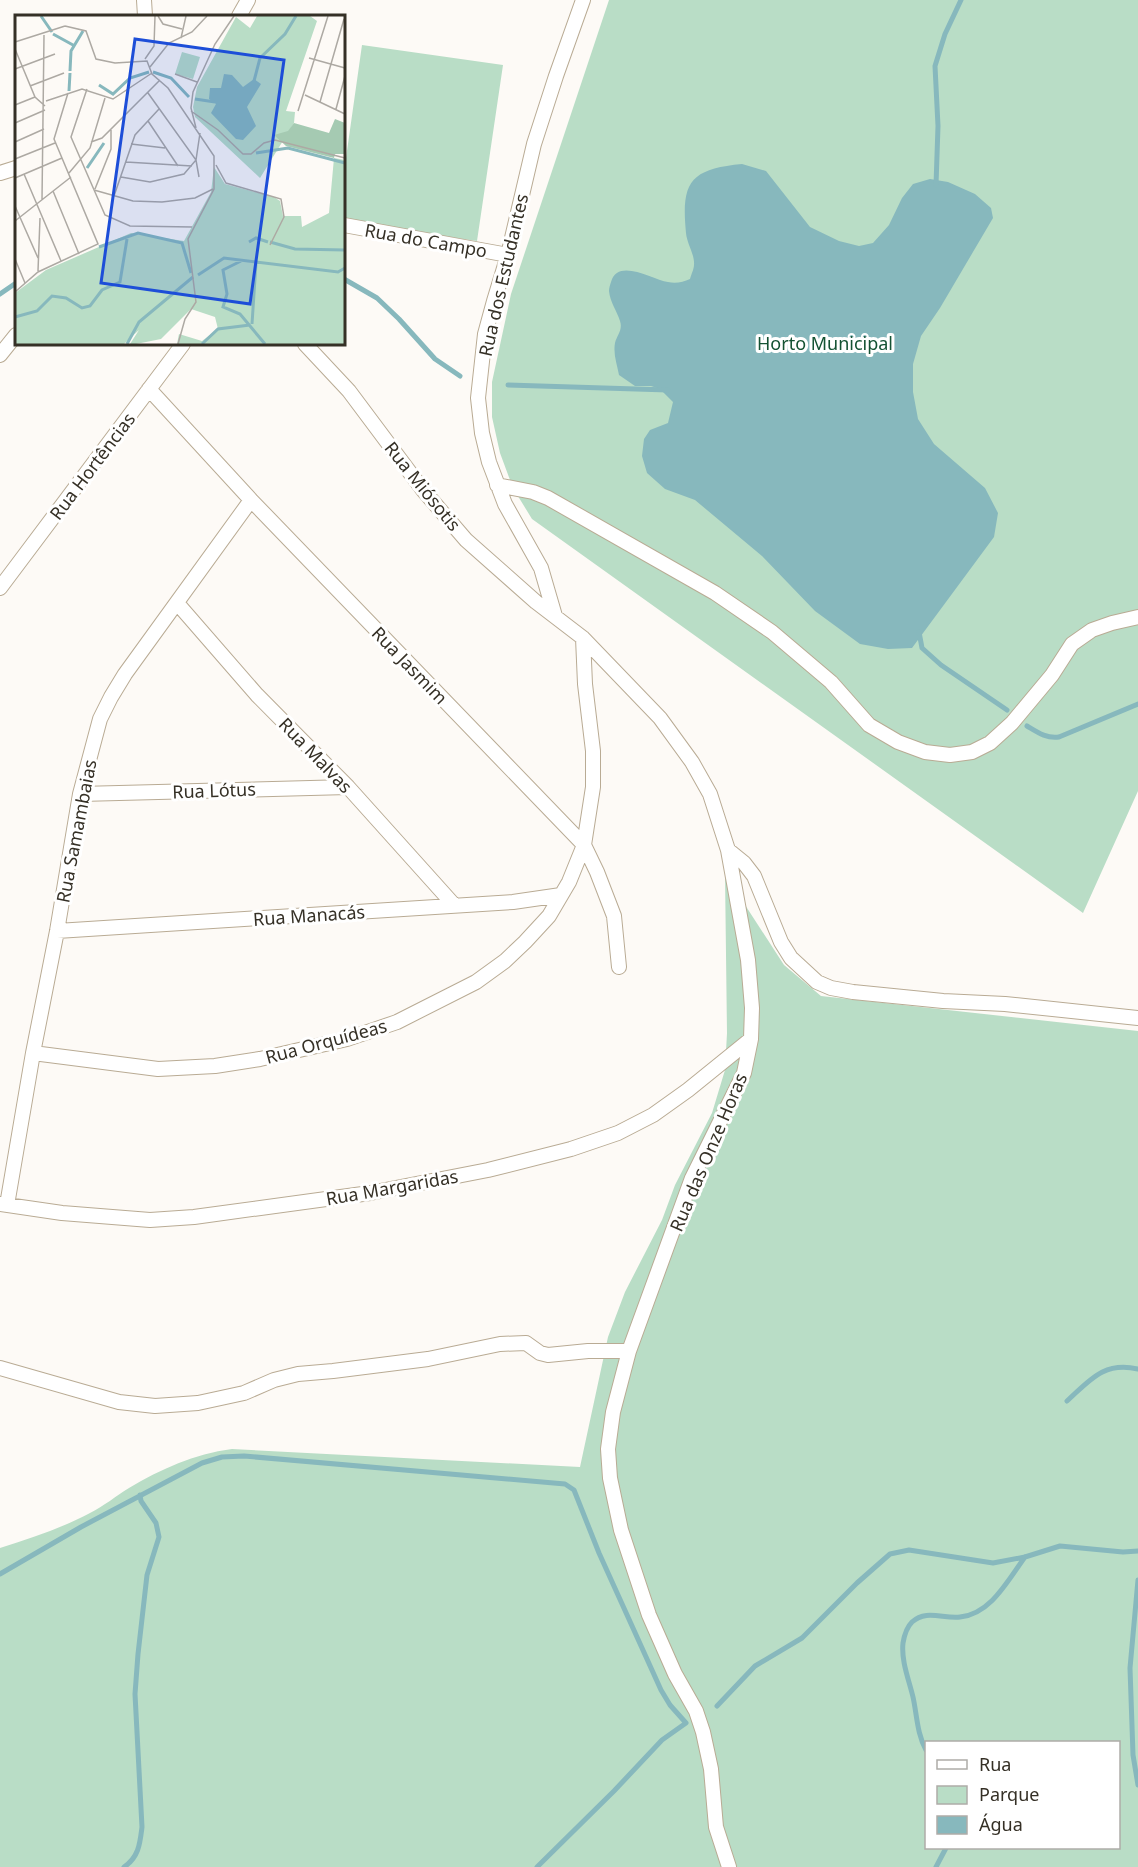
<svg xmlns="http://www.w3.org/2000/svg" width="1138" height="1867" font-family="'Noto Sans',sans-serif">
	<rect width="100%" height="100%" fill="#fdfaf6"/>
	<path fill="#b9ddc6" fill-rule="evenodd" d="M609 0H1138V791L1083 913 532 519 513 488 500 453 492 417V382L511 294Z
		M362 45 503 65 477 241 344 222V172Z
		M725 874 784 965 821 996 1138 1031V1867H0V1548C31 1538 62 1528 90 1513 104 1506 116 1496 129 1488 161 1469 194 1454 232 1449L580 1467 608 1337 625 1292 662 1220 675 1185 712 1113 725 1070 727 1033ZM926 1742H1118V1848H926Z"/>
	<path fill="#87b8bd" d="M742 164 766 171 810 227 839 241 859 246 873 243 889 225 902 198 913 184 930 179 948 182 975 194 991 208 993 218 940 308 921 336 913 364V392L918 419 934 444 985 488 998 513 994 537 912 648 888 649 860 644 815 611 762 556 695 500 665 489 647 473 642 456 644 439 650 430 668 423 673 402 660 389 651 386H635L619 375C617 364 613 354 615 343 617 335 623 330 620 321 617 311 610 302 609 291 609 288 610 285 611 282 618 257 653 280 668 282 676 284 683 282 690 279 691 275 694 269 694 265 695 255 687 244 686 233 681 182 690 169 742 164Z"/>
	<g fill="none" stroke-linecap="round" stroke-linejoin="round">
		<path stroke="#87b8bd" stroke-width="5" d="M936 185 938 126 935 66 945 34 961 0
			M344 279 377 298 399 319 435 359 460 376
			M0 294 16 283
			M508 385 668 390
			M919 632 922 648 941 665 1007 710
			M1027 726C1037 732 1047 739 1059 737L1138 704
			M1067 1401C1090 1380 1104 1361 1138 1369
			M0 1574 81 1527 202 1463 222 1457 244 1456 565 1484 574 1490 599 1553 661 1690 670 1705 686 1723 662 1740 614 1791 537 1867
			M1138 1580 1130 1668 1133 1755 1138 1785
			M717 1706 755 1666 802 1638 857 1583 890 1554 909 1550 993 1563 1025 1557 1060 1546 1123 1552 1138 1551
			M926 1750C917 1734 917 1715 913 1697 909 1680 901 1661 903 1643 904 1637 907 1627 912 1622 926 1609 943 1619 960 1617 991 1614 1008 1580 1025 1557
			M124 1867C139 1857 140 1843 142 1827L135 1694 138 1654 147 1575 159 1537 156 1523 141 1501 140 1495
			M936 1867 946 1848"/>
		<defs>
			<path id="minor" d="M144 0 145 16
				M239 16 248 0
				M0 173 16 168
				M344 225 508 255
				M305 344 349 391 423 490 466 540 536 602 583 638 660 718 692 762 710 794 728 850 748 960 752 1008 751 1039 744 1073 692 1178 629 1351 613 1412 608 1449 610 1478 621 1530 649 1615 675 1674 696 1711 703 1732 711 1769 716 1827 729 1867
				M0 355 16 335
				M149 389 251 500 584 845 597 872 614 916 619 967
				M497 485 533 492 548 498 715 593 772 632 831 682 869 725 898 742 925 752 950 755 972 752 990 743 1012 723 1052 675 1072 644 1092 630 1112 623 1138 617
				M0 588 183 344
				M177 603 257 695 348 787 454 905
				M555 616 541 568 505 504 489 462 482 433 478 398 485 334 494 301 508 255 534 144 556 76 583 0
				M80 794 348 787
				M728 850 744 863 754 876 781 942 791 958 817 982 831 988 853 992 943 1001 1005 1004 1138 1018
				M57 931 513 902 561 895
				M33 1053 158 1069 215 1066 260 1059 347 1039 397 1022 476 982 505 961 525 942 549 916 569 882 584 845 593 787V751L585 684 583 638
				M0 1204 62 1213 150 1220 194 1217 370 1193 488 1170 571 1149 618 1133 653 1115 688 1090 751 1039
				M7 1205 33 1053 57 931 80 794 100 719 111 697 125 674 251 500
				M0 1368 119 1402 155 1406 198 1403 244 1393 274 1380 298 1374 333 1371 428 1359 500 1344 526 1343 540 1353 548 1355 588 1351H629"/>
		</defs>
		<use href="#minor" stroke="#b9ab94" stroke-width="16"/>
		<use href="#minor" stroke="#fff" stroke-width="14"/>
	</g>
	<g text-anchor="middle" dominant-baseline="central" stroke-width="6" stroke-linejoin="round" paint-order="stroke">
		<g font-size="18" fill="#353026" stroke="#fff">
			<text transform="translate(426 240) rotate(10)">Rua do Campo</text>
			<text transform="translate(503 275) rotate(-77)">Rua dos Estudantes</text>
			<text transform="translate(92 466) rotate(-53)">Rua Hortências</text>
			<text transform="translate(423 486) rotate(51)">Rua Miósotis</text>
			<text transform="translate(410 665) rotate(46)">Rua Jasmim</text>
			<text transform="translate(316 755) rotate(46)">Rua Malvas</text>
			<text transform="translate(214 790) rotate(-2)">Rua Lótus</text>
			<text transform="translate(76 831) rotate(-79)">Rua Samambaias</text>
			<text transform="translate(309 915) rotate(-4)">Rua Manacás</text>
			<text transform="translate(326 1041) rotate(-15)">Rua Orquídeas</text>
			<text transform="translate(708 1152) rotate(-67)">Rua das Onze Horas</text>
			<text transform="translate(392 1187) rotate(-10)">Rua Margaridas</text>
		</g>
		<g font-size="18" fill="#145233" stroke="#fff">
			<text x="825" y="343">Horto Municipal</text>
		</g>
	</g>
	<g transform="translate(15 15)">
		<rect width="330" height="330" fill="#fdfaf6"/>
		<path d="M242 1H295L302 6 271 96 280 97 279 108 245 163 180 102 178 92 182 72 221 2 235 13ZM167 37 185 42 178 64 160 59ZM319 143 330 145V329H162L164 319 187 326 203 314 200 302 176 294 146 324 121 329H115L124 315 109 329H0V278L31 255 116 218 169 226 196 177 199 152 210 169 259 182 265 186 268 201H286L287 212 314 198Z" fill="#b9ddc6"/>
		<path d="M320 104 330 108V139H320L319 143 271 131 259 120 273 116 279 108 314 118Z" fill="#a5cab2"/>
		<path d="M209 59 217 60 228 72 239 64 246 69 232 92 241 111 228 125 221 124 196 98 201 89 194 84 195 73H206Z" fill="#87b8bd"/>
		<path fill="none" stroke="#87b8bd" stroke-width="3" d="M26 1 37 17M38 19 58 30M55 56 56 36 68 16M138 57 156 63 174 82M239 66 245 43 270 19 281 1M84 70 98 79 115 63 134 57M54 76 55 58M180 84 200 87M241 138 273 133 330 148M72 153 89 128M234 227 241 223 253 227M255 227 280 234 330 235M84 232 123 218 167 228 176 258M226 246 208 255 212 279 208 292 225 299 250 329M183 260 209 243 323 257 330 253M0 302 22 296 37 281 51 283 67 293 75 291 87 275 105 267 112 224M237 309 241 248M112 329 124 307 178 262M187 329 203 314 235 310"/>
		<path fill="none" stroke="#ada9a3" stroke-width="1.5" d="M143 1 148 9 167 14M50 11 71 16 81 44 100 48 132 46 137 59 153 73 199 141V174L173 224 181 287 170 304 163 329M166 23 171 1M0 27 50 11M0 34 20 82 30 91M294 43 330 53M130 44 139 31 140 1M135 52 154 28 177 17 192 1M0 54 40 39M160 59 182 67M15 71 49 58M72 74 56 122 90 200 115 211 177 212M133 78 181 145 184 162M290 80 330 99M31 86 67 74 98 84 137 58M305 87 329 4M0 90 20 82M321 94 330 61M176 96 203 115 228 139H236L249 128 260 125 330 143M283 96 313 1M133 106 163 151M0 108 30 95M181 113 176 93 178 77 200 29 219 1M0 127 29 114M76 127 87 123 145 65M116 129 150 133M0 144 40 128M111 147 177 151M201 150 211 168 266 184 269 202 255 230M54 158 75 133 90 83M9 159 46 246M106 162 135 167 169 159 181 145 185 118M0 163 47 143M80 174 96 134V115M79 175 118 186 147 187 180 183 198 174M38 176 64 239M99 181 120 120 144 94M27 185 29 20M0 191 23 243M0 206 56 162M0 244 10 268M23 256 25 203M0 277 23 257 83 229 39 124 53 78"/>
		<path fill="#1d4ed8" fill-opacity="0.15" stroke="#1d4ed8" stroke-width="3" d="M120 24 269 45 235 289 86 268Z"/>
		<rect width="330" height="330" fill="none" stroke="#353026" stroke-width="3"/>
	</g>
	<rect x="925" y="1741" width="195" height="108" fill="#ffffff" stroke="#aeaca8" stroke-width="1.5"/>
	<rect x="937" y="1760" width="30" height="9" fill="#ffffff" stroke="#aeaca8" stroke-width="1.5"/>
	<text x="979" y="1771" font-size="18" fill="#353026">Rua</text>
	<rect x="937" y="1786" width="30" height="18" fill="#b9ddc6" stroke="#aeaca8" stroke-width="1.5"/>
	<text x="979" y="1801" font-size="18" fill="#353026">Parque</text>
	<rect x="937" y="1816" width="30" height="18" fill="#87b8bd" stroke="#aeaca8" stroke-width="1.5"/>
	<text x="979" y="1831" font-size="18" fill="#353026">Água</text>
</svg>
